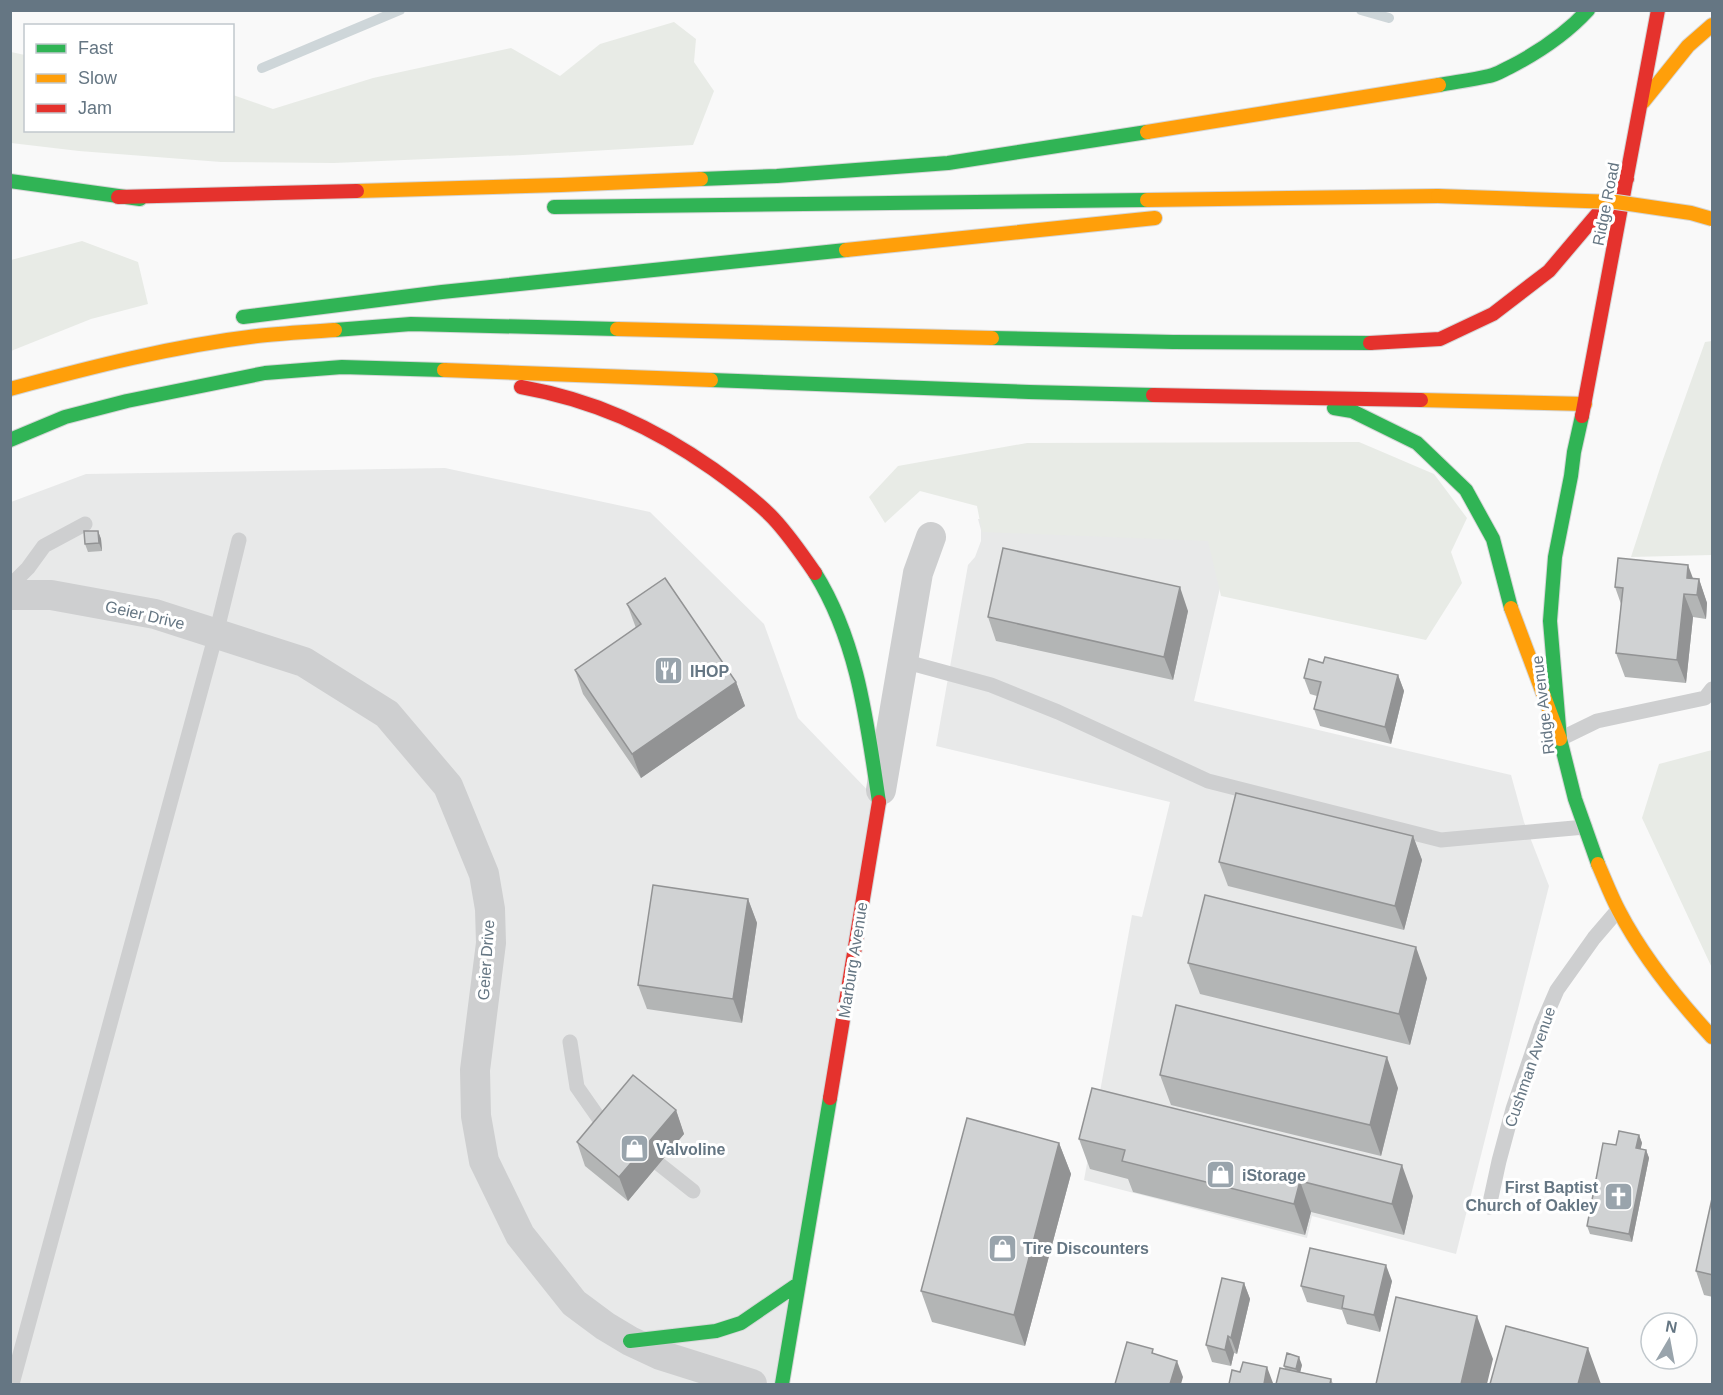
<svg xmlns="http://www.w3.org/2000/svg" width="1723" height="1395" font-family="Helvetica,sans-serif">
	<rect width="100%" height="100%" fill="#f9f9f9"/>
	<path fill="#e8e9e9" d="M445 468 650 512 764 624 798 718 879 802 782 1384H11V502L86 474Z
		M978 519 1234 527 1194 701 1511 775 1524 822 1549 886 1456 1254 1312 1216 1307 1238 1084 1180 1132 915 1142 917 1170 802 936 746 968 565 975 557 981 541V530Z"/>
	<path fill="#e8ebe6" d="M674 22 696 39 694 62 714 91 693 145 523 155 334 163 221 162 79 151 11 143V52L25 55 26 130H232L233 95 273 109 373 78 511 48 560 76 600 44Z
		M82 241 138 262 148 304 91 319 11 351V260Z
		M1712 341V555L1631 557 1661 465 1705 342Z
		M1359 442 1434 474 1467 518 1451 552 1462 583 1426 640 1221 596 1208 541 982 532 977 506 920 491 885 523 869 497 898 466 1027 443Z
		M1712 750V968L1642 818 1659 764Z"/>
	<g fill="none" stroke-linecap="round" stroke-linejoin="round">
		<path stroke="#ced6d9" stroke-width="10" d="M1361 10 1389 18
			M262 68 400 10"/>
		<defs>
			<path id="fast" d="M1439 85C1455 82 1472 80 1489 76 1496 75 1503 70 1510 67 1539 52 1566 34 1588 10
				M701 179 777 176 948 163 1147 132
				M10 181 140 199
				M554 207 1147 200
				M243 317 442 292 846 250
				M335 330 411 324 617 329
				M992 338 1173 342 1370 343
				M711 380 1029 392 1153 395
				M1334 408 1352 411 1417 443 1466 490 1493 539 1511 608
				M1582 416 1574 452 1571 476 1555 557 1550 621 1560 739 1575 799 1598 864
				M10 440 65 417 127 401 265 373 342 367 444 370
				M815 573C858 642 867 723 879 802
				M630 1341 716 1331 741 1323 798 1284
				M782 1384 830 1098"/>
			<path id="slow" d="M1643 102 1688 46 1712 25
				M1147 132 1439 85
				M357 191 561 185 701 179
				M1147 200 1438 196
				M846 250 1155 218
				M617 329 992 338
				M444 370 711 380
				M10 389C91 367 173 346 257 336 283 333 309 332 335 330
				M1421 400 1585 404
				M1511 608 1560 739
				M1598 864C1605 880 1611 896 1619 911 1643 957 1677 999 1712 1037"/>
			<path id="jam" d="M118 197 357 191
				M1370 343 1440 339 1493 314 1549 271 1627 179
				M521 387C594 400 653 427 713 469 734 484 756 500 773 518 789 535 802 554 815 573
				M1153 395 1421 400
				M1582 416 1658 10
				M830 1098 879 802"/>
		</defs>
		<use href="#fast" stroke="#d5d6d7" stroke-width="16"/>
		<use href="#slow" stroke="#d5d6d7" stroke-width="16"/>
		<use href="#jam" stroke="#d5d6d7" stroke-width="16"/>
		<path stroke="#cecfd0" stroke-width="15" d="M10 586 28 568 44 546 85 524
			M903 661 991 685 1058 712 1208 781 1441 840 1585 827
			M1560 739 1597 721 1705 698 1712 689
			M570 1042 577 1087 598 1117 614 1129
			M659 1164 693 1191
			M1489 1207 1499 1161 1513 1109 1541 1027 1557 990 1594 938 1618 910
			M12 1384 216 634 239 540"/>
		<path stroke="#cecfd0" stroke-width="30" d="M10 595H51L155 614 304 662 387 714 448 786 484 874 490 909 491 943 475 1070 476 1116 484 1161 520 1235 574 1303 605 1326 630 1341 660 1355 752 1384
			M881 790 918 573 931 537"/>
		<use href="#fast" stroke="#30b455" stroke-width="14"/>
		<use href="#slow" stroke="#ff9f0a" stroke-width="14"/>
		<use href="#jam" stroke="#e5322d" stroke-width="14"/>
		<defs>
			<path id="slow-bridge" d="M1438 196 1616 202 1691 213 1712 219"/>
		</defs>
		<use href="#slow-bridge" stroke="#d5d6d6" stroke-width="16" stroke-linecap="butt"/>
		<use href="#slow-bridge" stroke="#ff9f0a" stroke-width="14"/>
	</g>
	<path fill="#b3b5b5" d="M98 531 101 539 102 551 88 552 85 544Z
		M1693 579H1699L1707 603 1706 619 1693 617 1686 683 1625 677 1616 653 1621 604 1615 587Z
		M627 604 736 682 745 706 641 778 583 694 575 670 636 628Z
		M1188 611 1173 680 996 641 988 617Z
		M1323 663 1398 675 1404 691 1391 744 1320 726 1314 709 1317 696 1310 694 1304 678Z
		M1413 836 1422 860 1404 930 1228 886 1219 862Z
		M748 899 757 923 742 1023 647 1009 638 985Z
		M1188 963 1427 978 1410 1045 1200 994Z
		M1160 1075 1398 1088 1381 1156 1171 1105Z
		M676 1110 684 1134 628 1201 585 1166 577 1142Z
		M1639 1135 1642 1143 1640 1149 1646 1150 1649 1158 1632 1242 1590 1234 1587 1226 1616 1145Z
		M1079 1139 1413 1196 1404 1235 1311 1212 1305 1235 1133 1192 1128 1179 1090 1169Z
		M1059 1143 1071 1174 1025 1346 932 1322 921 1291Z
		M1713 1194V1297L1704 1295 1696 1271Z
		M1392 1281 1380 1332 1347 1324 1342 1310 1307 1302 1301 1286Z
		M1244 1283 1250 1299 1237 1354 1234 1353 1231 1366 1212 1362 1206 1345Z
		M1302 1365 1300 1372 1331 1379 1333 1384H1276L1285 1369 1284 1366Z"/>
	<path fill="#929394" d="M98 531 101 539 102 551 99 543Z
		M1688 565 1697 589 1687 578Z
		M1699 579 1707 603 1706 619 1697 595Z
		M1180 587 1188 611 1173 680 1164 657Z
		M1684 594 1693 617 1686 683 1677 660Z
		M1398 675 1404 691 1391 744 1385 727Z
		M736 682 745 706 641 778 632 754Z
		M1413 836 1422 860 1404 930 1395 906Z
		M748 899 757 923 742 1023 733 999Z
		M1416 947 1427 978 1410 1045 1399 1014Z
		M1387 1057 1398 1088 1381 1156 1370 1125Z
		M676 1110 684 1134 628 1201 619 1177Z
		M1639 1135 1642 1143 1639 1156 1636 1148Z
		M1059 1143 1071 1174 1025 1346 1014 1315Z
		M1646 1150 1649 1158 1632 1242 1629 1234Z
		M1402 1165 1413 1196 1404 1235 1392 1204Z
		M1300 1181 1311 1212 1305 1235 1294 1204Z
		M1386 1265 1392 1281 1380 1332 1374 1315Z
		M1244 1283 1250 1299 1237 1354 1231 1338Z
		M1477 1316 1493 1359 1487 1384H1461Z
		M1228 1336 1234 1353 1231 1366 1225 1350Z
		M1588 1348 1601 1384H1578Z
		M1299 1357 1302 1365 1299 1377 1296 1369Z
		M1177 1361 1183 1377 1181 1384H1170Z
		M1267 1367 1273 1383V1384H1264Z"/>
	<path fill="#d0d2d3" stroke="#929394" stroke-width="1.5" d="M84 531H98L99 543 85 544Z
		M1003 548 1180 587 1164 657 988 617Z
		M1618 558 1688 565 1687 578 1699 579 1697 595 1684 594 1677 660 1616 653 1623 588 1615 587Z
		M665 578 736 682 632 754 575 670 641 624 627 604Z
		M1325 657 1398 675 1385 727 1314 709 1321 682 1304 678 1309 659 1323 663Z
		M1236 793 1413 836 1395 906 1219 862Z
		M653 885 748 899 733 999 638 985Z
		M1205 895 1416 947 1399 1014 1188 963Z
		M1176 1005 1387 1057 1370 1125 1160 1075Z
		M633 1075 676 1110 619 1177 577 1142Z
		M1092 1088 1402 1165 1392 1204 1300 1181 1294 1204 1122 1161 1125 1150 1079 1139Z
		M967 1118 1059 1143 1014 1315 921 1291Z
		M1619 1131 1639 1135 1636 1148 1646 1150 1629 1234 1587 1226 1603 1143 1616 1145Z
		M1713 1194V1275L1696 1271Z
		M1310 1248 1386 1265 1374 1315 1342 1308 1344 1296 1301 1286Z
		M1222 1278 1244 1283 1231 1338 1228 1336 1225 1350 1206 1345Z
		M1396 1297 1477 1316 1461 1384H1376Z
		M1506 1326 1588 1348 1578 1384H1490Z
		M1127 1342 1153 1349 1152 1353 1177 1361 1170 1384H1115Z
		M1287 1353 1299 1357 1296 1369 1284 1366Z
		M1243 1362 1267 1367 1264 1384H1229L1232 1370 1240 1372Z
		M1280 1368 1331 1379 1330 1384H1276Z"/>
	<defs>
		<symbol id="restaurant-square" viewBox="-11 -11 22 22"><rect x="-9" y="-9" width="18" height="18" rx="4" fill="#99a4ac" stroke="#fff"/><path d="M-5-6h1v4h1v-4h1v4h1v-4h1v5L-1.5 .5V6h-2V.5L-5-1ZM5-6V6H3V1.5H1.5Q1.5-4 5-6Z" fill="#fff"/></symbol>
		<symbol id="shop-square" viewBox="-11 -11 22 22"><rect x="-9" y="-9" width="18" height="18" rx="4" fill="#99a4ac" stroke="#fff"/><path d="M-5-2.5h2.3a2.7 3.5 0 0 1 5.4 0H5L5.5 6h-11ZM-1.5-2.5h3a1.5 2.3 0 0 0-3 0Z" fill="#fff"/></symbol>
		<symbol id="church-square" viewBox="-11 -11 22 22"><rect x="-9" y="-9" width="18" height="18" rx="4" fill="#99a4ac" stroke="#fff"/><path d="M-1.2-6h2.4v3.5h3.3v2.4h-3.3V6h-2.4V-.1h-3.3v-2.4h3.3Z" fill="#fff"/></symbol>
	</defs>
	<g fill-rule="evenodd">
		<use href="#restaurant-square" x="652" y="654" width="33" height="33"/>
		<use href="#shop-square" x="618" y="1132" width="33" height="33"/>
		<use href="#shop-square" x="1204" y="1158" width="33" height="33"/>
		<use href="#church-square" x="1602" y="1180" width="33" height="33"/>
		<use href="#shop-square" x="986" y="1232" width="33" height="33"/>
	</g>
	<g text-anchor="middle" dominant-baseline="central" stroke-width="6" stroke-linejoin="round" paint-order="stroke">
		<g font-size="16" fill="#657683" stroke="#fff">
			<text transform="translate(1606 204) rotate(-79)">Ridge Road</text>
			<text transform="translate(145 615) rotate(13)">Geier Drive</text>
			<text transform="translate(1543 705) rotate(-97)">Ridge Avenue</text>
			<text transform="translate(486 960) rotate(-86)">Geier Drive</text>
			<text transform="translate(853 960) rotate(-81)">Marburg Avenue</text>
			<text transform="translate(1530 1067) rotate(-71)">Cushman Avenue</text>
		</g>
		<g font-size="16" font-weight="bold" fill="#657683" stroke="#fff" text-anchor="start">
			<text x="690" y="671">IHOP</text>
			<text x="656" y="1149">Valvoline</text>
			<text x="1242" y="1175">iStorage</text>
			<text x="1598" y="1187" text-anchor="end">First Baptist<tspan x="1598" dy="18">Church of Oakley</tspan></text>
			<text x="1023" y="1248">Tire Discounters</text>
		</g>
	</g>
	<rect width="1723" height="1395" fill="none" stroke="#657683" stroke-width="24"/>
	<rect x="24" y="24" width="210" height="108" fill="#ffffff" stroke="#c1c8cd" stroke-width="1.5"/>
	<rect x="36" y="44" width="30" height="9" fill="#30b455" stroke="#c1c8cd" stroke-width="1.5"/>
	<text x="78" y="54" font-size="18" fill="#657683">Fast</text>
	<rect x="36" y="74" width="30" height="9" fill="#ff9f0a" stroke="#c1c8cd" stroke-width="1.5"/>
	<text x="78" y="84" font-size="18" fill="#657683">Slow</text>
	<rect x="36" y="104" width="30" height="9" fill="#e5322d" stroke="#c1c8cd" stroke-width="1.5"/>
	<text x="78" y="114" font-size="18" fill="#657683">Jam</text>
	<g transform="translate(1669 1341) rotate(10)"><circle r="28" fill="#ffffff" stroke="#c1c8cd" stroke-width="1.5"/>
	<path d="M0-4.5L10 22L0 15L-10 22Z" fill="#99a4ac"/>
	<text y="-9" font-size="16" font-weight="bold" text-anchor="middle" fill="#657683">N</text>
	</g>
</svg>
